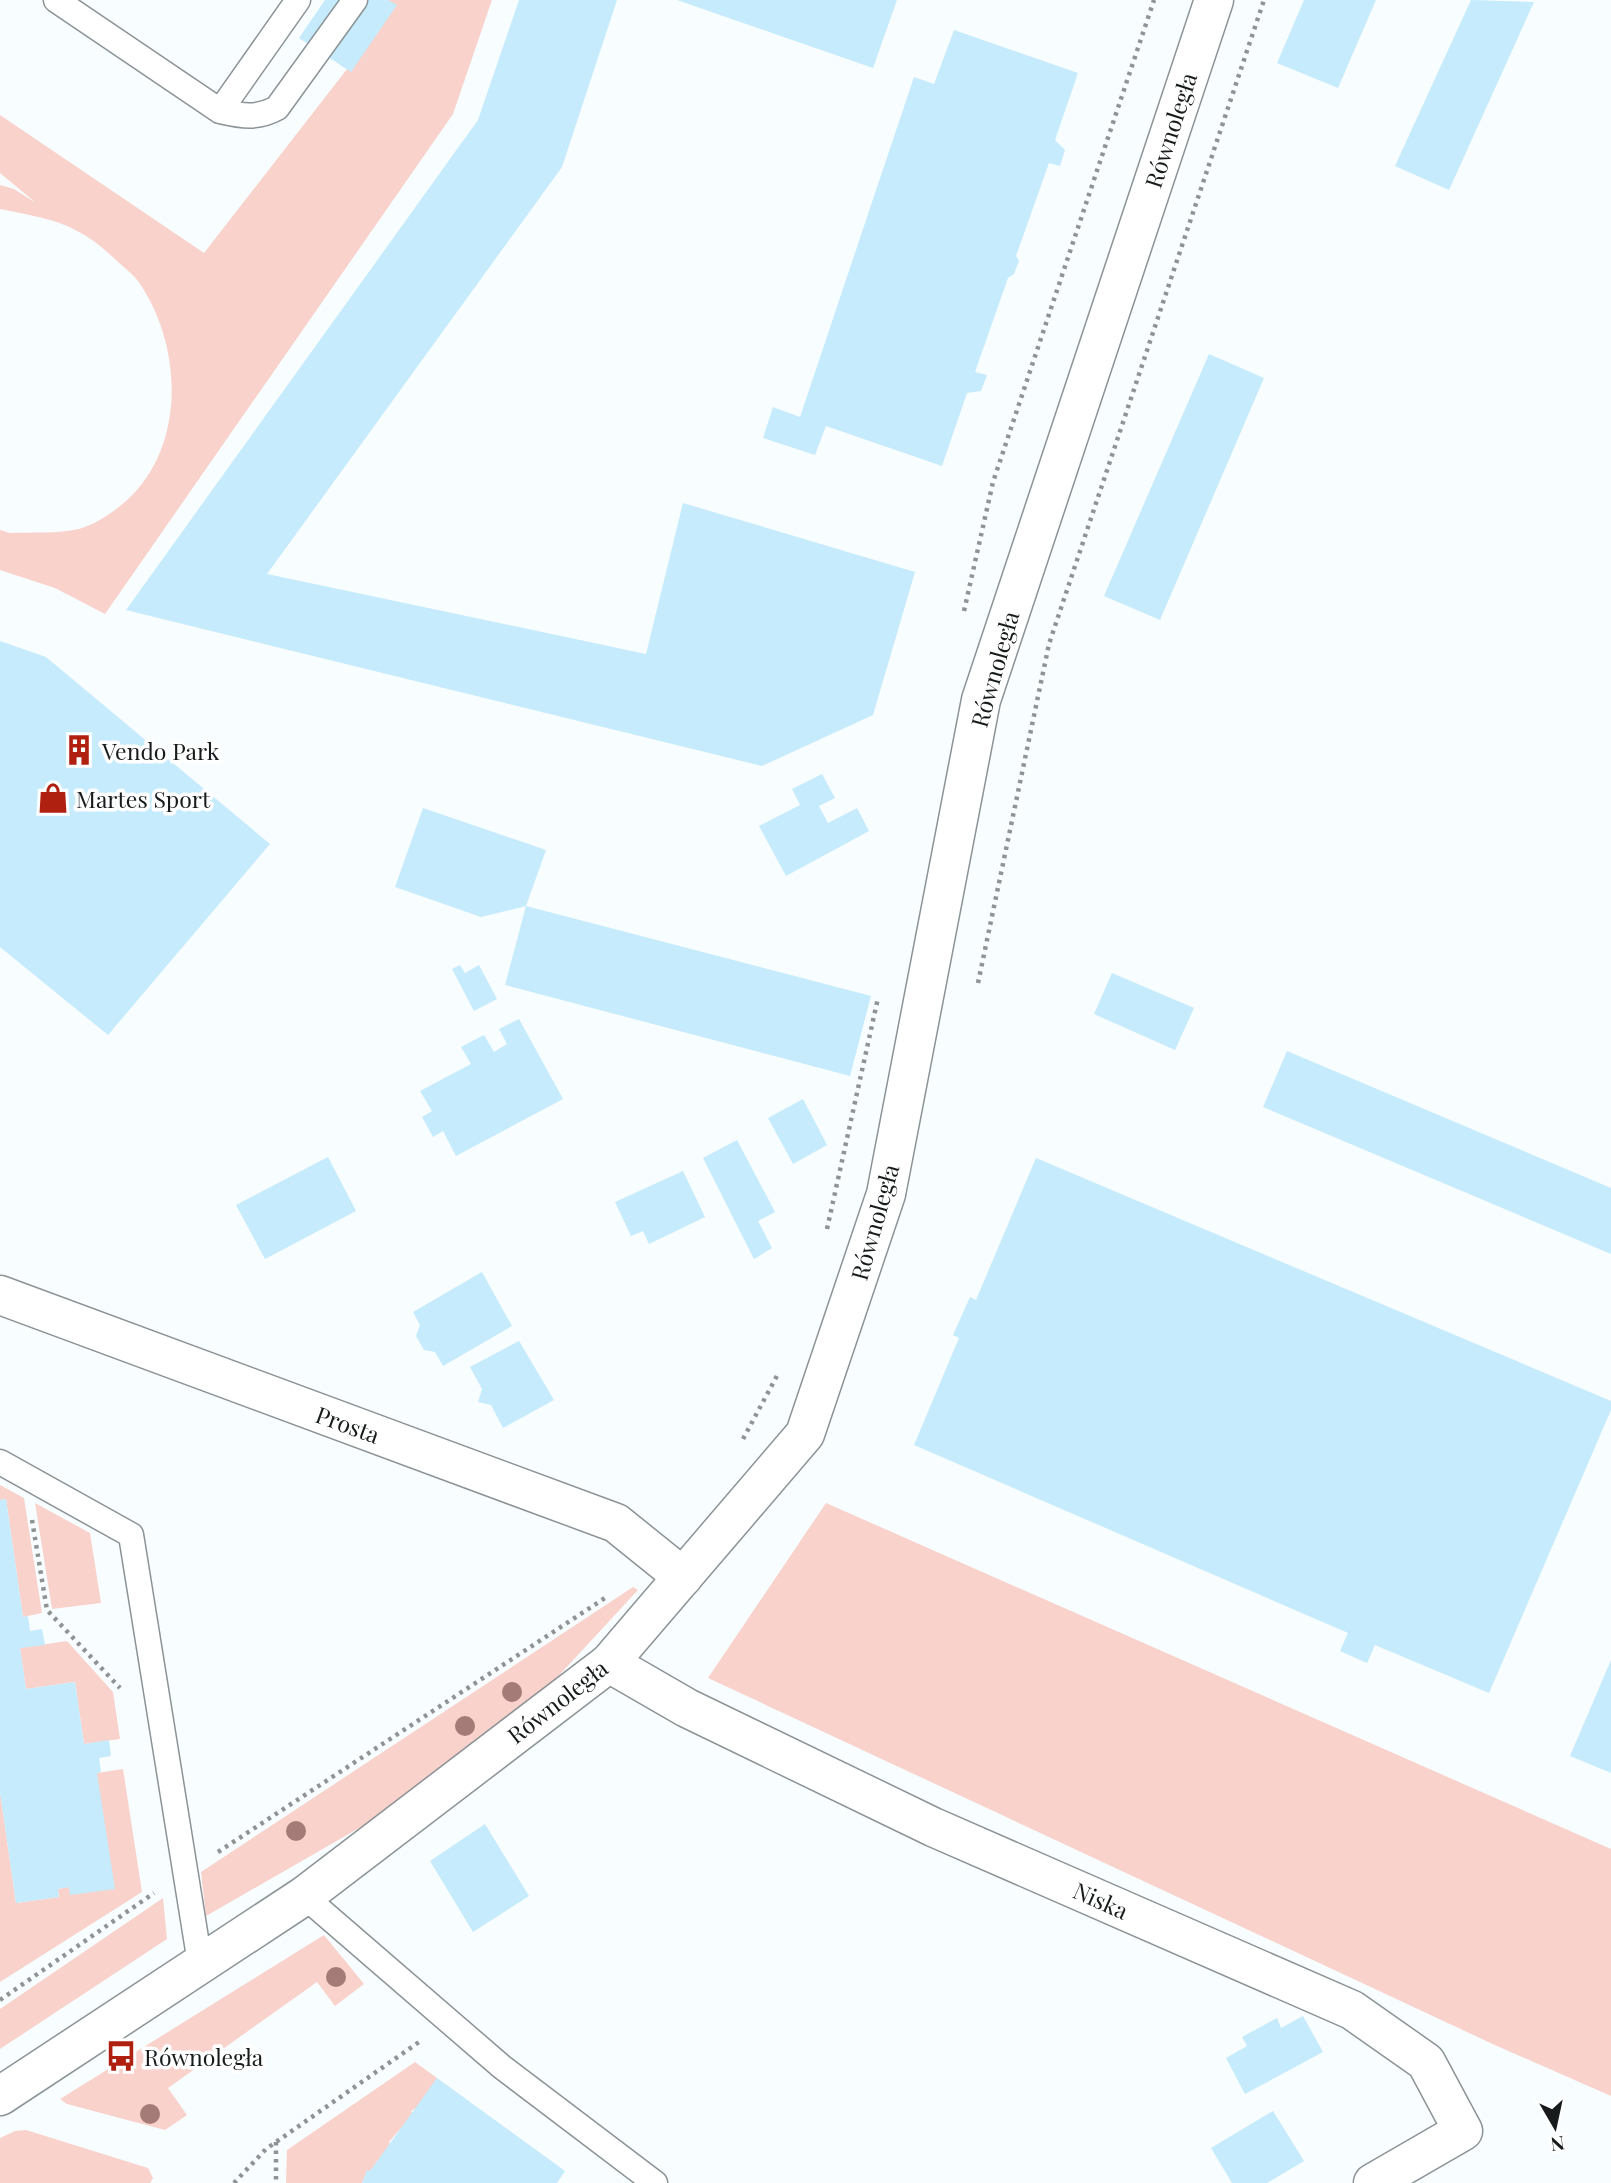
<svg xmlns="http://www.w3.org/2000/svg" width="1611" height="2183" font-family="'Playfair Display',serif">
	<rect width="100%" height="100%" fill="#f8fdff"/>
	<path fill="#f8d2cb" d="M388 0H492L453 114 105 614 55 588 0 570V530L10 533C32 532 58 534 79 529 96 524 112 513 125 502 187 448 183 345 138 281 132 273 122 266 115 259 76 222 50 219 0 209V185L14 189 36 203 0 173V115L204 253 396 6Z
		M0 1485 24 1498 42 1613 23 1617 6 1499 0 1500Z
		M35 1503 90 1533 101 1603 52 1609Z
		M826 1503 1611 1849V2096L1497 2046 708 1678Z
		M633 1587 638 1590 527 1710 394 1808 206 1916 201 1872Z
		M67 1641 113 1692 120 1739 84 1744 75 1682 26 1689 20 1648Z
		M123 1769 142 1892 0 1982V1792L16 1903 59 1897 58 1889 69 1887 97 1773Z
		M163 1898 167 1939 0 2049V2009Z
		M324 1935 364 1984 335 2006 317 1982 168 2088 187 2115 165 2130 67 2104 60 2099Z
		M415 2062 437 2078C432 2088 422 2106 411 2111L413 2114 389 2142 390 2145 370 2171H367L362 2183H286L287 2150Z
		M26 2130 148 2168 153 2178 150 2183H0V2138L15 2131Z"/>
	<path fill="#c6ebfc" d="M325 0H388L397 5 351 72 299 38Z
		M519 0H617L562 167 267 574 646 654 683 503 915 572 873 715 762 766 126 610 478 120Z
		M677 0H897L873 68Z
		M1304 0H1376L1338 88 1277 63Z
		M1471 0 1534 2 1449 190 1395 166Z
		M954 30 1078 73 1055 140 1065 150 1060 166 1049 163 1016 256 1019 261 1014 274 1008 278 975 372 987 375 981 391 967 393 942 466 826 426 815 455 763 438 773 407 800 417 914 77 934 84Z
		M1209 354 1264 378 1160 620 1104 596Z
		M0 641 46 657 270 844 108 1035 0 947Z
		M822 774 835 798 819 806 828 823 857 808 869 831 786 876 759 826 800 805 792 789Z
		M423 808 546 850 526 906 481 917 395 887Z
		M526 906 871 996 850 1076 505 985Z
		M460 965 465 973 479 965 497 999 474 1011 452 969Z
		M1112 973 1194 1008 1175 1050 1094 1014Z
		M519 1019 563 1099 456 1156 443 1131 433 1137 422 1117 432 1111 420 1091 471 1064 461 1047 484 1035 494 1052 507 1044 499 1029Z
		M1287 1051 1611 1188V1254L1263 1107Z
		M803 1099 827 1145 793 1164 768 1118Z
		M737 1140 775 1212 758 1221 772 1248 754 1259 703 1158Z
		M328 1157 356 1211 265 1259 236 1205Z
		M1036 1158 1611 1401V1410L1489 1693 1375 1645 1367 1663 1340 1651 1348 1633 914 1445 959 1338 953 1335 970 1297 976 1300Z
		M683 1171 705 1217 649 1244 643 1231 631 1236 615 1202Z
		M482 1272 512 1326 443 1366 435 1352 424 1350 416 1336 420 1325 413 1312Z
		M519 1341 554 1400 503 1428 491 1405 478 1402 482 1389 470 1367Z
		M6 1499 23 1617 28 1616 30 1631 42 1629 45 1645 20 1648 26 1689 75 1682 84 1744 109 1740 111 1756 99 1758 101 1772 97 1773 115 1889 70 1895 69 1887 58 1889 59 1897 16 1903 0 1792V1500Z
		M1611 1660V1773L1570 1756Z
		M485 1824 529 1896 473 1932 430 1861Z
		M1303 2016 1323 2052 1245 2094 1226 2058 1247 2046 1242 2037 1277 2018 1281 2028Z
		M437 2078 565 2171 557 2183H362L367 2170 370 2171Z
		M1273 2111 1304 2161 1267 2183H1232L1211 2148Z"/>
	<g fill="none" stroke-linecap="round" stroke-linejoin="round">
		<defs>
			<path id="lane" d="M56 0 220 111 298 0
				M220 111C242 116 257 119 277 108L355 0
				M0 1462 131 1535 200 1963
				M304 1896 502 2067 655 2183"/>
			<path id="street" d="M0 1295 616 1523 683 1577
				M609 1663 687 1708 933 1827 1352 2010 1426 2062 1463 2131 1373 2183"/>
			<path id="secondary" d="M0 2096 304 1896 609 1663 805 1434 886 1194 981 700 1214 0"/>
		</defs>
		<use href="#lane" stroke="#8b9396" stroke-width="27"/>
		<use href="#street" stroke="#8b9396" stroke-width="41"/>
		<use href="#secondary" stroke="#8b9396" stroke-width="41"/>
		<path stroke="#8f9394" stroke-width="4.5" stroke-dasharray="3.5 5" stroke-linecap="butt" d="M964 611 993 482 1154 0
			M978 983 1049 644 1264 0
			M827 1229 878 998
			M743 1439 779 1372
			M32 1520 47 1610 120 1688
			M218 1852 608 1596
			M0 2000 154 1893
			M276 2142V2183
			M234 2183 266 2149 419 2042"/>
		<use href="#lane" stroke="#fff" stroke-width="24"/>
		<use href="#street" stroke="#fff" stroke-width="38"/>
		<use href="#secondary" stroke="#fff" stroke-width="38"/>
	</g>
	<g fill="#a47b77">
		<circle cx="512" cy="1692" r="10"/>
		<circle cx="465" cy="1726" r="10"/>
		<circle cx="296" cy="1831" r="10"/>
		<circle cx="336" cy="1977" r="10"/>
		<circle cx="150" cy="2114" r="10"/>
	</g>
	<defs>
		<symbol id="building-bare" viewBox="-9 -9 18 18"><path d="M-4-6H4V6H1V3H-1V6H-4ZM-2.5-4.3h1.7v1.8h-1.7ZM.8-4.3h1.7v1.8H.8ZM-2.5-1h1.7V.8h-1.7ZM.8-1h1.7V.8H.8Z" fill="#af2010" stroke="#fff" stroke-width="2.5" paint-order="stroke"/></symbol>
		<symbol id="shop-bare" viewBox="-9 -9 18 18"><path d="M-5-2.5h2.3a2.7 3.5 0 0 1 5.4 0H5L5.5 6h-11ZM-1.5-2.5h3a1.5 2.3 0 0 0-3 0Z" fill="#af2010" stroke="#fff" stroke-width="2.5" paint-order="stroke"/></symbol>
		<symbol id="bus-bare" viewBox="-9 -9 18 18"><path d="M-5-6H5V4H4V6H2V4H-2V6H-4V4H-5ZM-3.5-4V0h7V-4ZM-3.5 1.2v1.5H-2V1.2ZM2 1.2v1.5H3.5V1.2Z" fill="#af2010" stroke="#fff" stroke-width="2.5" paint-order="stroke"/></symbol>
	</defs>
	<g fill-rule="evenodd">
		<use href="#building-bare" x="57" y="728" width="44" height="44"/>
		<use href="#shop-bare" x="31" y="776" width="44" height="44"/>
		<use href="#bus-bare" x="99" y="2034" width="44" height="44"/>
	</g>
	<g text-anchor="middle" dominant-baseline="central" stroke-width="7" stroke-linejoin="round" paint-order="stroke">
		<g font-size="23" fill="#181b1c" stroke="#fff">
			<text transform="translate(1170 130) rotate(-72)">Równoległa</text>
			<text transform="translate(994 669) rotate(-74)">Równoległa</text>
			<text transform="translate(874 1222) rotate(-74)">Równoległa</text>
			<text transform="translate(348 1424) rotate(20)">Prosta</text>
			<text transform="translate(557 1701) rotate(-38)">Równoległa</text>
			<text transform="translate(1101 1900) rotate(24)">Niska</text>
		</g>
		<g font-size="23" fill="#181b1c" stroke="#fff" text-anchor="start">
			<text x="102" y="750">Vendo Park</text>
			<text x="76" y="798">Martes Sport</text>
			<text x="144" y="2056">Równoległa</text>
		</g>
	</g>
	<g transform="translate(1555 2127) rotate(171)" stroke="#ffffff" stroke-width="5" paint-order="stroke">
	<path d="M0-5L12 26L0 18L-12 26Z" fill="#181b1c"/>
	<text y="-10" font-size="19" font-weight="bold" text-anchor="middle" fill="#181b1c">N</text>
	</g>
</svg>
